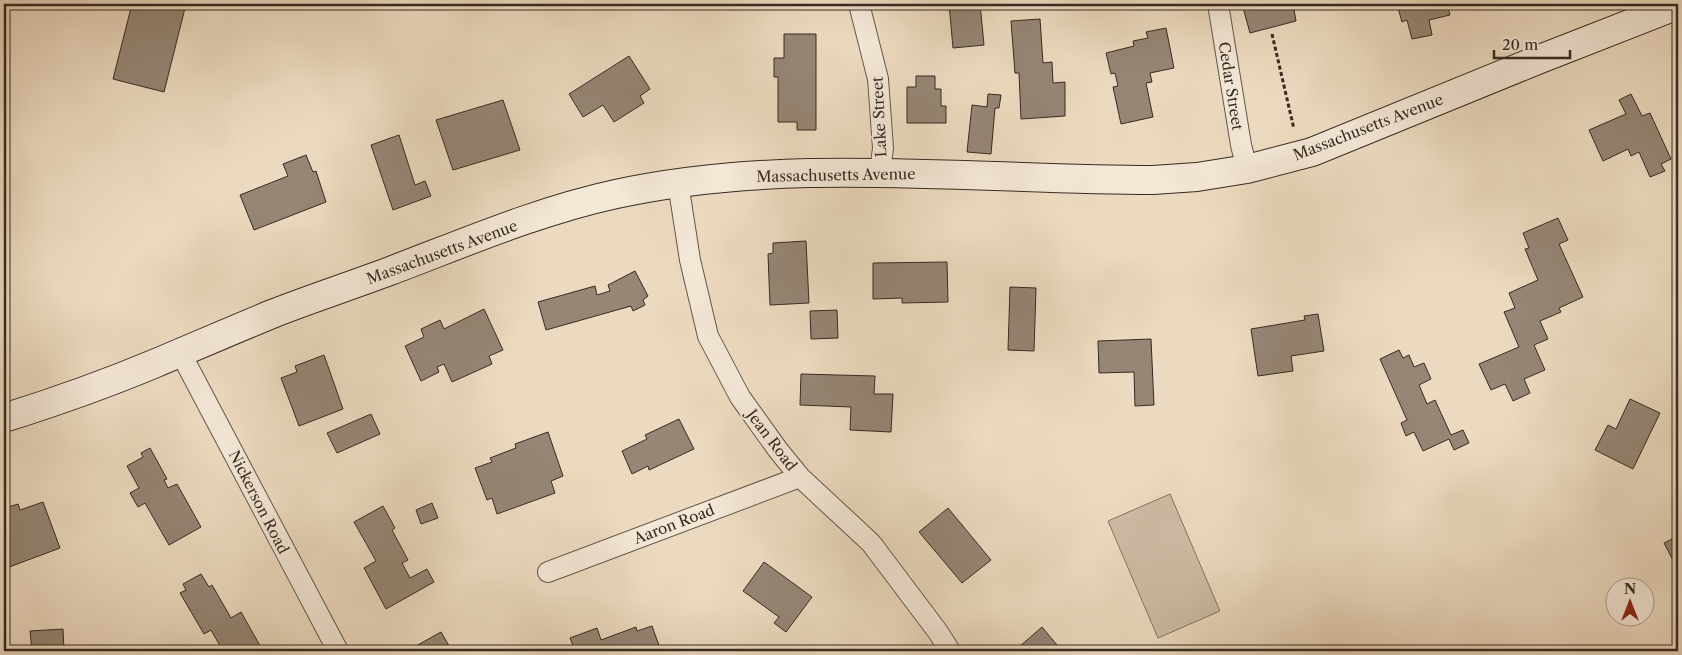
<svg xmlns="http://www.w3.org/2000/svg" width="1682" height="655" font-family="'Libre Caslon Text',serif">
	<rect width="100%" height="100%" fill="#ecdac0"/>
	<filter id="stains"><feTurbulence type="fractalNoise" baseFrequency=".004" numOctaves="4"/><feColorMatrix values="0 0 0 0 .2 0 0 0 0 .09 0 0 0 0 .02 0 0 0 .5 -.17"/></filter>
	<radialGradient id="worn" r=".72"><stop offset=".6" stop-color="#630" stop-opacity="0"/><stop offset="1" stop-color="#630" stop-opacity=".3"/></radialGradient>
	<path fill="#cdbca5" stroke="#827464" d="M1170 494 1220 611 1158 638 1108 521Z"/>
	<path fill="#958675" stroke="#362b23" d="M132 4H186L164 92 113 79Z
		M949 4H980L984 45 953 48Z
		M1242 4H1293L1296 21 1250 33Z
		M1397 4H1447L1450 15 1429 20 1432 35 1412 39 1407 20 1402 22Z
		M1040 19 1043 63 1052 62 1053 83 1065 82V116L1021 119 1019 73H1015L1011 21Z
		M1166 28 1174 68 1150 73 1152 82 1146 83 1153 117 1121 124 1113 87 1118 86 1115 73 1111 74 1106 53 1134 46 1133 41 1148 38 1146 32Z
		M784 34H816V130H797V122H778V77H774V58H784Z
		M629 56 650 89 640 96 644 103 614 122 603 105 583 117 569 94Z
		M916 76H935V89H941V106H946V123H907V87H916Z
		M988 94 1001 95 999 108H995L991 154 967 152 972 105 987 107Z
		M1631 94 1642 116 1650 113 1671 159 1661 164 1665 171 1650 177 1639 152 1631 156 1628 149 1603 161 1589 130 1626 114 1619 100Z
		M503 100 520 150 453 170 436 120Z
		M399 135 415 185 425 181 431 196 393 210 371 145Z
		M306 155 313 172 316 171 326 202 254 230 240 195 288 176 283 164Z
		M1558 218 1568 240 1559 244 1583 297 1559 308 1561 312 1540 321 1548 339 1534 345 1545 370 1524 379 1530 393 1513 401 1505 384 1491 390 1479 364 1519 347 1504 312 1515 308 1509 293 1538 280 1525 249 1529 248 1523 233Z
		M806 241 809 303 770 305 768 254 773 253V243Z
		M947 262 948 302 902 303V298L873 299V263Z
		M635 271 648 296 643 300 645 305 633 311 631 306 546 330 538 302 595 286 597 295 610 291 608 285Z
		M1010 287 1036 288 1034 351 1008 350Z
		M484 309 503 350 489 356 492 364 452 382 444 364 437 367 439 372 421 381 405 346 424 337 421 329 440 320 444 329Z
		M837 310 838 338 811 339 810 311Z
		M1318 314 1324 351 1291 356 1293 371 1258 376 1251 329 1305 320 1304 316Z
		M1151 339 1154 405 1135 406 1134 372 1099 373 1098 341Z
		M1399 350 1403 358 1409 355 1414 367 1424 363 1431 379 1419 385 1427 404 1435 400 1451 435 1463 430 1469 443 1454 450 1449 439 1423 451 1414 432 1406 436 1401 423 1407 420 1380 359Z
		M324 355 343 409 299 426 281 378 297 372 295 366Z
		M801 374 875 376 874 394H893L891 432 850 430 851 407 800 405Z
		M1630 399 1660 413 1633 469 1595 450 1608 425 1616 429Z
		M371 414 380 434 337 453 327 433Z
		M679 419 694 449 649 470 648 466 632 474 622 451 647 439 645 435Z
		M548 432 563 476 551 481 555 493 497 514 492 498 487 500 475 468 492 462 490 458 516 448 515 444Z
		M150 448 167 479 164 480 168 488 177 484 201 527 169 545 145 503 138 507 130 493 139 488 127 466 143 457 141 453Z
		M43 502 60 548 4 569V517L8 516 5 508 18 504 20 510Z
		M432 503 438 518 421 524 416 510Z
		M383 506 395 528 392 530 408 560 402 563 410 578 427 569 434 582 386 609 364 568 376 561 354 522Z
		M948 508 991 560 962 583 919 532Z
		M1678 536V570L1664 543Z
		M764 562 812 597 786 632 774 623 779 617 743 591Z
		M201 574 209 587 212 585 231 618 241 612 263 651H223L211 630 204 634 180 593 186 590 183 584Z
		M652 626 661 651H575L570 638 597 628 601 640 636 627 637 631Z
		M1042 627 1062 651H1022L1019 647Z
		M63 629 64 651H32L30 631Z
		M441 632 452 651H419L416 646Z"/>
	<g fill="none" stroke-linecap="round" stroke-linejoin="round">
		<defs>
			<path id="street" d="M859 4 878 79 883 148 880 173
				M1218 4 1241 145 1247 169
				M678 183 690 260 708 336 740 397 778 450 800 477 871 543 938 632 950 651
				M180 352 338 651
				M548 572 800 477"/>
			<path id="secondary" d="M4 418C55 402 106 384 156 363 194 347 233 330 272 314 310 299 350 286 390 271 464 243 538 211 616 194 793 156 974 180 1153 180L1197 177 1247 169 1312 152 1540 59 1678 5"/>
		</defs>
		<use href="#street" stroke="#64574a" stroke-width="22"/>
		<use href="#secondary" stroke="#362b23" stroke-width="30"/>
		<path stroke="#362b23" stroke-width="3" stroke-dasharray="4 2.5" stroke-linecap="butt" d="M1272 34 1294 129"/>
		<use href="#street" stroke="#f3e7d6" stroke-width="20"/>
		<use href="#secondary" stroke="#f3e7d6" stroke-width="28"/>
	</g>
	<g text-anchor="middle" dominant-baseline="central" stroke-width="4" stroke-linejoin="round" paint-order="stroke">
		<g font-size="15" fill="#362b23" stroke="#f3e7d6">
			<text transform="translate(1231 86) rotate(81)">Cedar Street</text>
			<text transform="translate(879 117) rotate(-93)">Lake Street</text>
			<text transform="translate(1368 127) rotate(-21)">Massachusetts Avenue</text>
			<text transform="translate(836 175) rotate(-1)">Massachusetts Avenue</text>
			<text transform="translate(442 252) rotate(-20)">Massachusetts Avenue</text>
			<text transform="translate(772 440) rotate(53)">Jean Road</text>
			<text transform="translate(259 502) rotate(63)">Nickerson Road</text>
			<text transform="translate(674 524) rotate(-21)">Aaron Road</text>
		</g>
	</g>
	<rect width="1682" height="655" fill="none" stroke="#ecdac0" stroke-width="20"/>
	<rect x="5" y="5" width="1672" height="645" fill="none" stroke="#362b23" stroke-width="2.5"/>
	<rect x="10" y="10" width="1662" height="635" fill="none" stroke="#362b23"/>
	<g transform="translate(1630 602)"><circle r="24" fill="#f3e7d6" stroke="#a79c8e"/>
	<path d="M0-4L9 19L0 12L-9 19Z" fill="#8f2418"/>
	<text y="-8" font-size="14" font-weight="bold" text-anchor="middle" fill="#362b23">N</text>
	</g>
	<path d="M1494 50v8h76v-8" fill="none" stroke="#362b23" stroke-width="2.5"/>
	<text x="1502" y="50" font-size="15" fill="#362b23" stroke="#f3e7d6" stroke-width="4" paint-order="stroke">20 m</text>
	<rect width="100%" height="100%" filter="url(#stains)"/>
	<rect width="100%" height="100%" fill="url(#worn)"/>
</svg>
